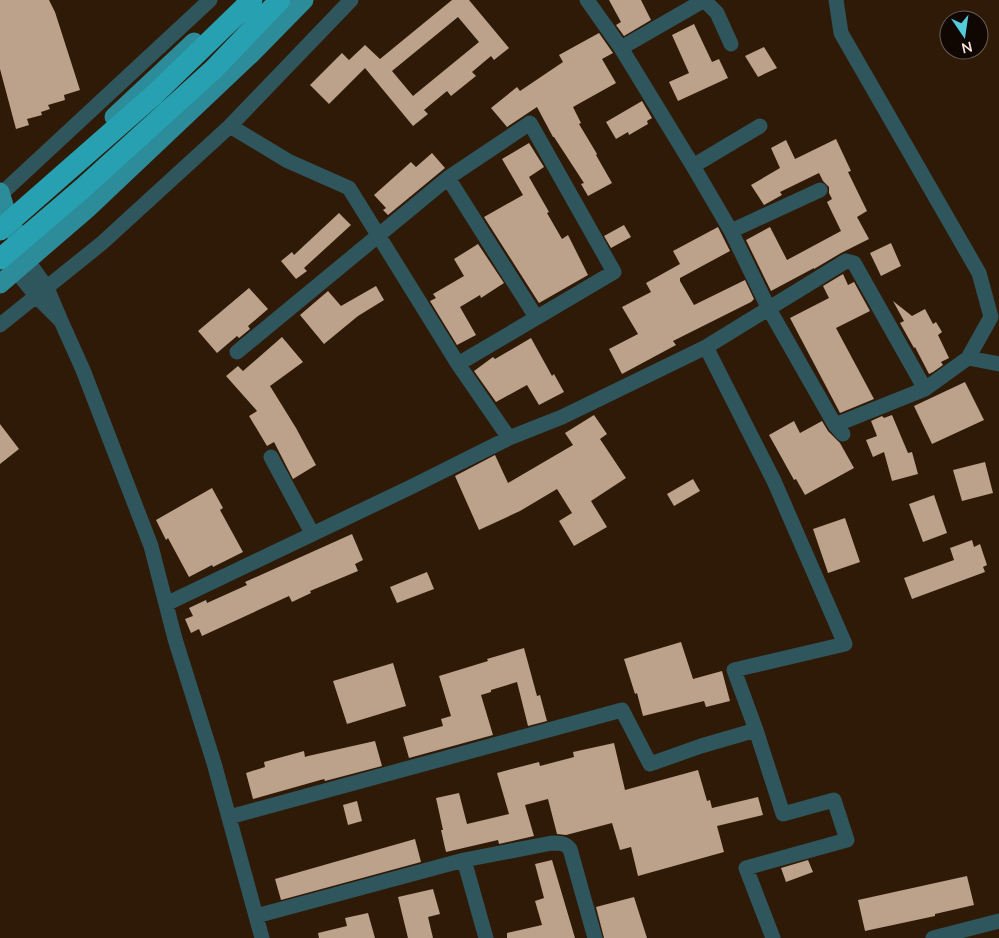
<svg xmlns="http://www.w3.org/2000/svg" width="999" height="938" font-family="Mulish,sans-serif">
	<rect width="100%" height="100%" fill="#2e1a07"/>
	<path fill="#bca18b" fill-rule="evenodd" d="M0 0H49L55 12 80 90 64 95 65 100 48 105 50 109 41 112 42 115 27 119 29 125 16 129 0 69Z
		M452 0H469L509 48 494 60 491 56 472 72 476 76 451 96 447 91 424 110 428 114 413 126 365 68 329 104 310 85 342 53 349 60 365 45 380 59ZM458 17 479 42 413 96 392 71Z
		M609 0H641L651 20 624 36 616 25 621 22Z
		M694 24 712 62 719 59 728 78 678 101 669 82 689 73 672 35Z
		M599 33 613 53 602 59 616 83 573 107 581 123 579 124 597 154 596 155 612 183 588 196 581 184 584 183 554 137H553L537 107 507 127 491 108 517 87 520 91 563 62 559 55Z
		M764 47 777 68 758 77 745 56Z
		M642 101 652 118 647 121 648 124 629 135 628 132 616 139 606 122Z
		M836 139 851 171 848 172 867 211 857 217 869 239 841 253 814 269V268L771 291 746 240 770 227 787 260 841 231 827 202 832 199 829 193V187L823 181 819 173 780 192 782 195 764 205 751 185 780 168 771 148 786 140 795 159Z
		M529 143 544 167 529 177 549 212 547 213 562 239 568 235 588 275 539 303 484 217 523 195 502 159Z
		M432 153 445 168 388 215 383 210 386 208 374 195 411 162 416 167Z
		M339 213 351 225 304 268 307 271 296 279 281 261 292 252 294 255Z
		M624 225 631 237 611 248 604 236Z
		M718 227 730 251 680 278V281L694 305 745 280 754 299 751 302 673 341 676 345 622 374 609 349 638 334 622 307 651 292 646 283 680 264 673 251Z
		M891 243 901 266 881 276 870 253Z
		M478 244 504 283 481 298 480 295 460 307 476 335 457 345 430 301 436 298 433 294 464 276 454 259Z
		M843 274 848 285 854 282 870 311 836 328 874 399 840 413 790 318 829 298 823 286Z
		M376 286 384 300 358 316 324 344 300 315 328 291 341 306Z
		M249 288 268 309 248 326 250 329 239 338 237 336 217 353 198 331Z
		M893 301 912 316 925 309 933 324 936 322 942 332 938 335 949 358 941 362 943 365 933 372 929 374 915 347 914 348 900 323 904 321Z
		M282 337 303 362 270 386 296 428 316 465 293 479 274 442 267 446 249 416 257 411 226 376 238 366 243 371Z
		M531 338 552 376 554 374 564 392 539 405 527 385 496 402 474 371 493 357 495 359Z
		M965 382 984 420 932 444 914 406Z
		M594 415 607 434 600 439 626 478 591 501 607 527 574 546 559 521 572 513 557 489 520 511 479 530 455 476 495 455 508 483 573 445 565 433Z
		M892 415 908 453 912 452 918 474 892 481 884 452 873 457 866 440 877 436 871 421 882 416 884 418Z
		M794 421 800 433 822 421 828 431 840 443 854 468 805 495 796 479 794 480 769 435Z
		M0 424 19 449 0 464Z
		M985 462 993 493 962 501 953 470Z
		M693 479 700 491 674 506 667 494Z
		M212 488 223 508 220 510 243 552 213 567 212 565 189 577 168 538 166 540 156 520Z
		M934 495 947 533 923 542 909 504Z
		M845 518 860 562 828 573 813 529Z
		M352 534 363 560 355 564 358 571 310 591 311 593 292 602 289 596 202 636 199 629 191 633 185 619 193 616 189 608 206 600 207 603 247 585 245 582Z
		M972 540 974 547 980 544 987 565 983 567 985 572 912 599 904 578 954 560 950 548Z
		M427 572 434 589 397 603 390 587Z
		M681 642 693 679 722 671 730 701 706 707 704 701 643 716 637 693 635 694 624 659Z
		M524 648 537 696 540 695 547 721 528 726 517 682 491 690V692L481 695 493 735 409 758 403 737 443 726 441 719 451 716 439 676 488 661 487 659Z
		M393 663 406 706 347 724 333 681Z
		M375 741 382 766 325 781 324 779 253 799 246 773 265 767 264 762 304 751 305 757 308 756Z
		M614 743 625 790 698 770 707 801 710 800 712 808 758 797 763 815 717 826 724 852 638 876 631 847 620 850 612 823 566 835 557 834 548 799 525 805 534 836 499 844 498 840 446 852 441 830H443L436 798 459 793 467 824 509 814 497 773 539 762 540 766 574 757 573 752Z
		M357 801 362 821 348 825 343 805Z
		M415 839 421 862 281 900 275 879Z
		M552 860 575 938H507V933L542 925 535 901 544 898 535 864Z
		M808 860 813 872 786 882 781 868Z
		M967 876 974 905 935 914V916L865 931 858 900Z
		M433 889 440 914 428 917 433 938H408L398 897Z
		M634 897 647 938H604L596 907Z
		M368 913 375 938H319L318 933 347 926 345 918Z"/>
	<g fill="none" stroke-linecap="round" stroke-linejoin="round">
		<path stroke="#2e565c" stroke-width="15" d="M587 0 621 48 693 166 731 231 769 309 835 425 843 434
			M621 48 701 2H706L717 13 731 44
			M230 126 288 161 349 188 458 364 509 438
			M693 166 760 126
			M448 178 536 317
			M0 195 210 0
			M731 231 820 190
			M16 271 37 297 61 321 47 288 28 261
			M61 321 83 370 151 546 175 639 214 763 262 938
			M0 325 102 243 230 126 351 0
			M706 347 774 481 845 644 734 670 756 730
			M237 352 448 178 530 123 614 272 458 364
			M968 358 999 364
			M835 425 925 389 968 358 991 317 979 273 841 33 836 0
			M271 457 312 533
			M166 604 411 487 509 438 562 417 706 347 846 261 854 263 925 389
			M229 817 622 710 650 764 701 746 756 730 783 814 834 800 847 840 746 868 773 938
			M464 860 486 938
			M256 916 464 860 552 843C560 843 565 843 570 849L595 938
			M933 938 999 921"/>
		<path stroke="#2d8c99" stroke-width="19" d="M114 117 194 42
			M0 192 6 212 26 256
			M0 284 87 209 251 54 304 0"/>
		<path stroke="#27a1b1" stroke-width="21" d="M0 230 155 94 252 0
			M0 259 83 188 214 69 280 0"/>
	</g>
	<g transform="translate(964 35) rotate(167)"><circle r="24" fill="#100702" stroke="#6b6058"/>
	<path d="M0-4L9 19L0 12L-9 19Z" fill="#53cbdb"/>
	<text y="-8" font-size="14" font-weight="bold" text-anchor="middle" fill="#f4e5da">N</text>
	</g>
</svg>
